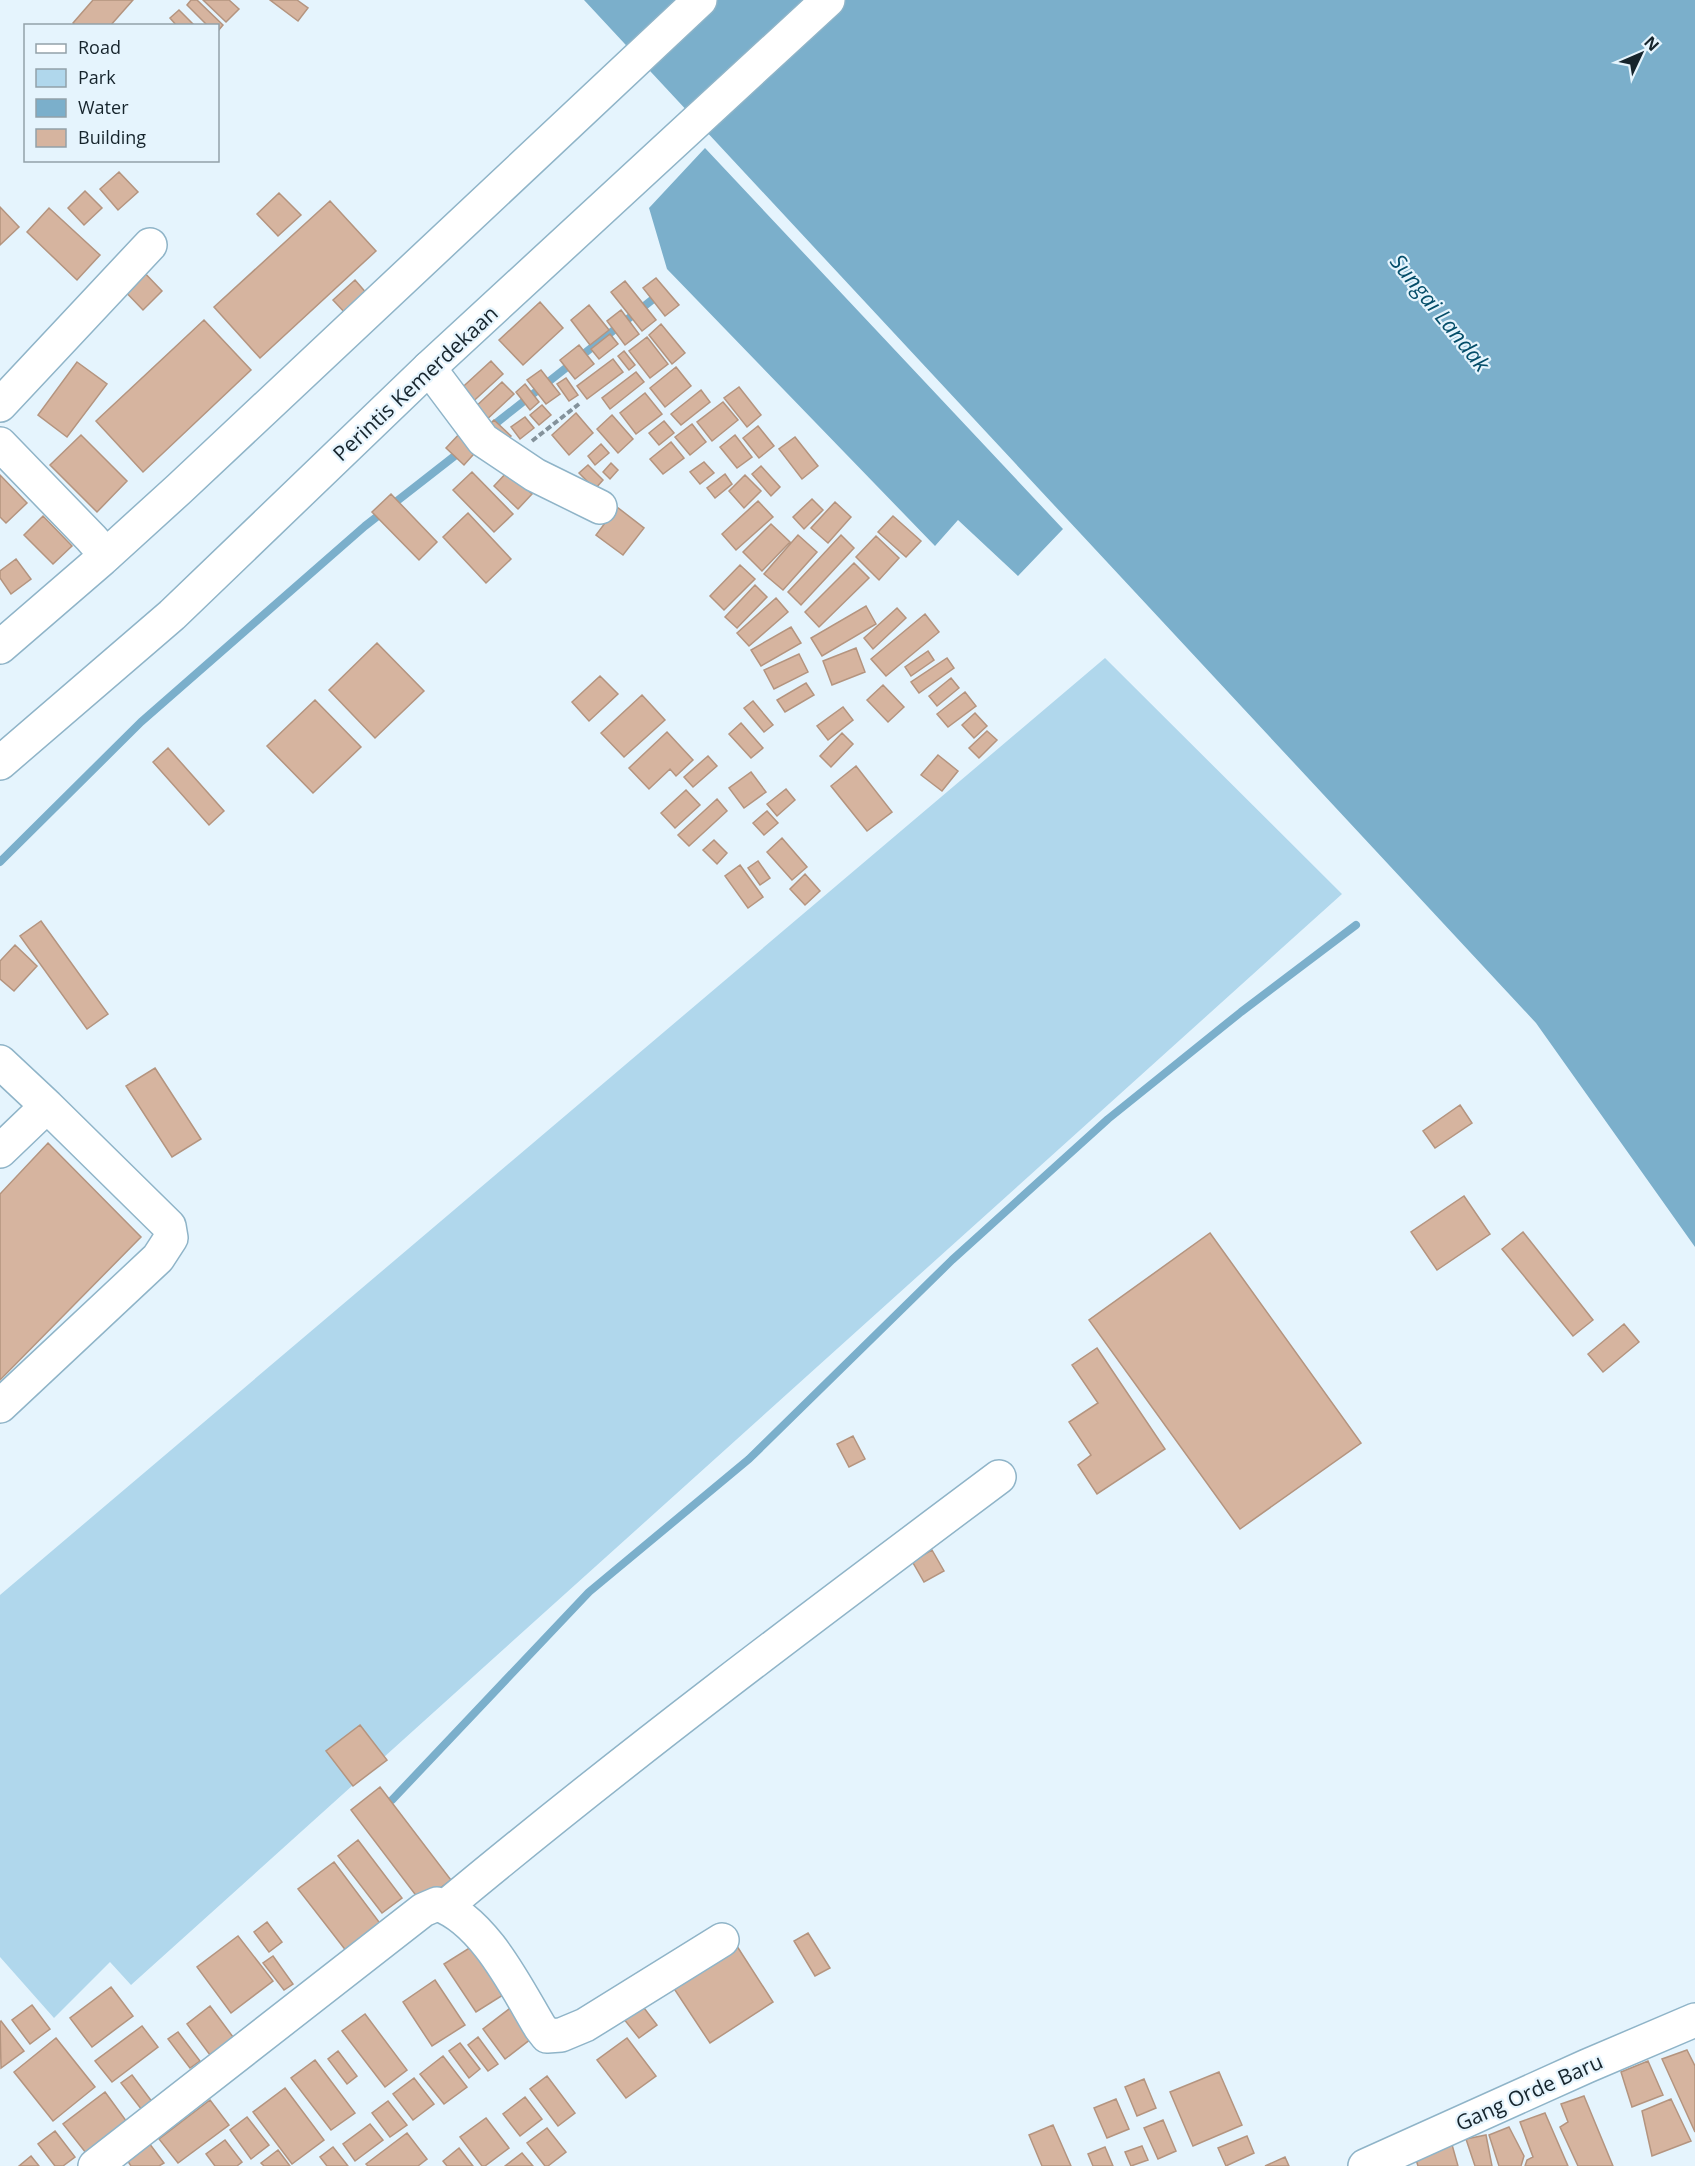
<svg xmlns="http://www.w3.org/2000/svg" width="1695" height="2166" font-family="'Open Sans',sans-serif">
	<rect width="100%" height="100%" fill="#e5f4fd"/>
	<path fill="#b0d7ec" d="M1105 658 1342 894 131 1985 110 1962 54 2018 0 1957V1595Z"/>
	<path fill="#7bafcb" d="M584 0H1695V1247L1536 1023Z
		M705 148 1063 529 1018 576 958 520 935 546 667 269 649 208Z"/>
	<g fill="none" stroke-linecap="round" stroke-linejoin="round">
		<path stroke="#7bafcb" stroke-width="8" d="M495 424 657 296
			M0 862 141 722 365 526 461 451
			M392 1800 589 1592 749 1459 952 1260 1108 1119 1241 1012 1356 925"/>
	</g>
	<path fill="#d6b49f" stroke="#b4947f" stroke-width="1.5" d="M93 0H133L110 26H76L73 23Z
		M191 0H197L223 25 218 31V26H208L187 5Z
		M203 0H229L239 9 226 22Z
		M270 0H297L308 8 298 21Z
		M179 10 195 26H177L170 18Z
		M119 172 138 192 118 210 100 189Z
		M85 191 102 208 84 225 68 208Z
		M279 193 301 215 278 236 257 214Z
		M330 201 376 251 260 358 214 307Z
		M0 207 19 227 0 245Z
		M49 208 100 255 77 280 27 232Z
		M138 266 162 291 143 310 119 285Z
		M656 278 679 305 665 316 643 288Z
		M355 280 368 295 347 315 333 300Z
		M625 281 656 320 642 331 611 292Z
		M540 302 563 328 523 365 499 340Z
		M589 305 609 330 590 345 571 320Z
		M621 310 639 334 625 345 607 321Z
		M204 320 251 370 143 472 96 421Z
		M661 324 685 353 672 364 649 335Z
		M610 334 618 344 599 359 591 349Z
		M647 337 668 364 650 378 629 351Z
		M579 345 594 364 575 379 560 360Z
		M624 351 635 365 629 370 618 356Z
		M613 359 623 372 587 399 577 386Z
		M491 361 503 374 466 408 454 395Z
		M77 362 107 384 67 437 38 415Z
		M676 367 691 386 665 407 650 388Z
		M541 370 560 394 546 404 527 380Z
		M636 372 644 382 610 409 602 398Z
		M566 378 578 395 569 401 557 384Z
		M502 382 514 394 483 423 471 411Z
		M525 384 539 402 530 410 516 392Z
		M739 387 761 415 747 427 724 398Z
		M701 390 710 402 681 425 671 414Z
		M645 393 662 414 636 434 620 413Z
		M723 402 738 420 712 441 697 422Z
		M542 405 551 415 539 425 530 415Z
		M576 413 593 433 569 455 552 435Z
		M612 415 633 439 618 453 597 429Z
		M525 417 534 428 520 439 511 427Z
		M494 420 511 436 500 446 484 430Z
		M664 421 674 433 659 445 649 433Z
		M692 424 706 442 690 455 675 437Z
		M758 426 774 446 759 458 743 438Z
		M463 430 481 446 464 465 446 448Z
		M81 435 127 481 97 512 50 465Z
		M735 435 752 457 737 468 720 447Z
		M795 437 818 466 802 479 779 449Z
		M671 442 684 458 663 474 650 459Z
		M601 444 609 453 595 465 588 456Z
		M704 462 714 473 700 484 690 472Z
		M611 463 618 470 610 479 603 472Z
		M588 465 603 480 595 489 579 473Z
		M761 466 780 487 771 496 752 474Z
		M508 471 532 494 518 509 494 486Z
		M472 472 513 514 494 532 453 490Z
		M725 474 732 484 715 498 707 488Z
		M0 475 27 503 6 523 0 517Z
		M745 475 761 491 744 508 729 491Z
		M391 494 437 542 419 560 372 512Z
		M812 499 823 510 804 529 793 517Z
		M758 501 773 517 736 550 722 534Z
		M835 502 851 517 828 543 811 528Z
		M617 507 644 528 623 555 596 535Z
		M468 513 511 559 486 583 443 537Z
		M43 516 72 546 53 564 24 535Z
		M893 516 921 541 906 557 878 532Z
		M771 524 790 542 762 571 743 552Z
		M798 535 817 552 783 590 764 574Z
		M841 535 854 548 801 605 788 592Z
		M876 536 899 558 879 580 856 557Z
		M16 559 31 579 11 594 0 578V571Z
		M854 563 869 578 819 627 805 612Z
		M740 565 755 579 724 610 710 596Z
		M755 585 767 597 737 628 725 617Z
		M776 598 788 612 749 646 737 633Z
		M866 606 876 624 822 656 811 638Z
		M897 608 906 618 873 649 864 638Z
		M925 614 939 632 886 676 871 659Z
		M791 627 801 643 761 666 751 650Z
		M377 643 424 691 375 738 329 690Z
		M856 648 865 672 832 685 823 661Z
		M928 651 934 660 911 676 905 667Z
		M799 654 808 672 774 689 764 670Z
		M947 658 954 668 919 693 911 682Z
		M600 676 618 694 589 721 572 702Z
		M951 678 959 688 937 706 929 696Z
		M806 683 814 695 785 712 777 700Z
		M883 685 904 707 888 722 867 700Z
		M965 692 976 706 948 727 937 714Z
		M642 695 665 720 624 757 601 733Z
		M315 700 361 747 313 793 267 746Z
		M753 701 773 725 764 732 744 708Z
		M843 707 853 720 828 740 817 726Z
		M975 713 987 726 974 738 962 725Z
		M741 723 763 748 751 758 729 734Z
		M987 731 997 740 979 758 969 748Z
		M667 732 693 760 676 776 670 769 649 789 629 768Z
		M842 733 853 744 831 767 820 756Z
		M168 748 224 811 209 825 153 762Z
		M938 755 958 771 942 791 921 775Z
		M708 756 717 766 693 787 684 777Z
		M856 766 892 812 867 831 831 786Z
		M751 772 766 792 744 808 729 788Z
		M786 789 795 800 777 816 767 804Z
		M686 790 700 805 675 828 661 813Z
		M717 799 727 811 689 846 678 835Z
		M767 811 778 823 764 835 753 823Z
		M782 838 807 867 792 880 767 852Z
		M714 840 727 853 717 864 703 850Z
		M758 861 770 878 760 885 748 868Z
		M740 865 763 897 748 908 725 876Z
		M805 874 820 891 805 905 790 889Z
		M41 921 108 1014 87 1029 20 936Z
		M15 945 37 966 14 991 0 979V961Z
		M155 1068 201 1139 172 1157 126 1086Z
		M1460 1105 1472 1123 1435 1148 1423 1131Z
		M48 1143 141 1237 0 1380V1194Z
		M1464 1196 1490 1234 1437 1270 1411 1232Z
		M1523 1232 1593 1320 1573 1336 1502 1249Z
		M1210 1233 1361 1443 1240 1529 1089 1320Z
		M1624 1324 1639 1342 1603 1372 1588 1354Z
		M1097 1348 1165 1449 1097 1494 1078 1465 1091 1455 1069 1422 1098 1403 1072 1365Z
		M853 1436 865 1459 849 1467 837 1444Z
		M932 1550 944 1571 924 1582 912 1561Z
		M360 1725 387 1760 353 1786 326 1751Z
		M380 1787 451 1880 421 1902 351 1810Z
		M358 1840 402 1898 382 1913 338 1856Z
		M334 1862 382 1926 347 1952 298 1889Z
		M267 1922 282 1942 269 1952 254 1932Z
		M808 1933 830 1968 815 1976 794 1941Z
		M238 1936 273 1981 231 2013 197 1967Z
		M733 1940 773 2002 710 2043 669 1981Z
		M471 1947 503 1995 476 2012 444 1964Z
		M273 1956 293 1984 284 1990 263 1963Z
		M435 1980 465 2025 432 2046 403 2002Z
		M111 1987 133 2016 92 2047 70 2018Z
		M641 2004 657 2025 639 2038 623 2018Z
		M32 2005 50 2029 30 2044 12 2020Z
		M210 2006 236 2041 213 2059 187 2024Z
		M513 2006 536 2035 505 2059 483 2029Z
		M365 2014 407 2070 385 2087 342 2031Z
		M1 2021 24 2051 1 2068 0 2022Z
		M142 2026 158 2047 112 2082 95 2061Z
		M178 2032 200 2061 190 2068 168 2039Z
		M478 2037 498 2064 488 2071 468 2045Z
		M56 2038 95 2087 53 2121 14 2072Z
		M627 2038 656 2076 626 2098 597 2060Z
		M460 2043 480 2069 469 2078 449 2051Z
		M1687 2050 1695 2066V2132L1662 2059Z
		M338 2051 357 2076 347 2084 328 2059Z
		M443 2056 467 2087 444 2104 420 2074Z
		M315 2060 355 2113 331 2130 291 2078Z
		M1648 2061 1663 2095 1632 2107 1621 2072Z
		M1219 2072 1242 2125 1193 2146 1170 2092Z
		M132 2075 153 2103 142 2110 121 2083Z
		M547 2076 575 2113 558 2126 530 2089Z
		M414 2078 434 2104 413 2120 393 2094Z
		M1144 2079 1156 2108 1137 2116 1125 2087Z
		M285 2088 324 2140 292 2164 253 2112Z
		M105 2092 127 2122 86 2153 63 2124Z
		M1584 2096 1613 2166H1578L1560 2127 1568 2122 1561 2104Z
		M525 2097 542 2119 520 2136 503 2114Z
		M1116 2099 1129 2129 1107 2138 1094 2108Z
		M1671 2099 1691 2141 1652 2156 1642 2111Z
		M210 2100 229 2125 178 2163 159 2139Z
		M388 2101 407 2125 390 2137 372 2113Z
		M1545 2113 1568 2166H1525L1527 2160 1533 2157 1520 2122Z
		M247 2117 269 2145 251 2159 230 2130Z
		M486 2118 509 2148 485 2166H482L460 2137Z
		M1163 2120 1176 2151 1158 2159 1144 2128Z
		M370 2124 383 2140 355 2161 343 2144Z
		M1053 2125 1071 2166H1042L1029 2135Z
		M1509 2127 1524 2156 1521 2166H1499L1489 2135Z
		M547 2128 566 2152 548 2166H545L527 2143Z
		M55 2131 75 2157 63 2166H55L38 2144Z
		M407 2133 427 2159 418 2166H368L366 2164Z
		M1449 2134 1458 2166H1418L1412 2147Z
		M1486 2135 1492 2166H1475L1466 2139Z
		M1247 2136 1254 2153 1226 2166 1218 2148Z
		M225 2140 242 2162 237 2166H215L206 2154Z
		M149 2143 164 2163 159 2166H131L127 2160Z
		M1142 2146 1148 2160 1131 2166 1125 2152Z
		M333 2147 348 2166H327L320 2157Z
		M1105 2147 1113 2166H1093L1088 2154Z
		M459 2148 473 2166H447L443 2161Z
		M278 2150 290 2166H264L261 2163Z
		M522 2153 533 2166H505Z
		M31 2156 39 2166H19Z
		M1285 2157 1289 2166H1265Z"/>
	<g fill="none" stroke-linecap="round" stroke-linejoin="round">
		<defs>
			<path id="minor" d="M429 368 483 440 535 475 600 507
				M0 405 150 245
				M0 444 91 538 106 555
				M0 1062 47 1106 0 1151
				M0 1406 158 1258 171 1238 169 1226 47 1106
				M445 1907C625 1757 812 1617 999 1477
				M95 2166 423 1910 437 1904C484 1920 516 1987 540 2027L547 2036 561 2035 585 2025 722 1940
				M1365 2166 1587 2066 1695 2020"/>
			<path id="highway" d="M0 647 102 559 179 489 700 0
				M0 763 172 615 429 368 828 0"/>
		</defs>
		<use href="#minor" stroke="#8fb4c8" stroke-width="36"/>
		<use href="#highway" stroke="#8fb4c8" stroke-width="36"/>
		<path stroke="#84929b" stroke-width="4" stroke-dasharray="6 3" stroke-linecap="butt" d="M532 441 579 404"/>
		<use href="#minor" stroke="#fff" stroke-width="33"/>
		<use href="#highway" stroke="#fff" stroke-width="33"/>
	</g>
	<g text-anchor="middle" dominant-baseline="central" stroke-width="4.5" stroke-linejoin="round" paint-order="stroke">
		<g font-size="21" fill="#16242c" stroke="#e5f4fd">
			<text transform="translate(415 383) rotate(-43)">Perintis Kemerdekaan</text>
			<text transform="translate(1529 2092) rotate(-24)">Gang Orde Baru</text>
		</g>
		<g font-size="22" font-style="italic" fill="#044d69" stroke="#e5f4fd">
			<text transform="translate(1441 312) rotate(51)">Sungai Landak</text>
		</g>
	</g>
	<rect x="24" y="24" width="195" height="138" fill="#e5f4fd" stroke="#92a1a9" stroke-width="1.5"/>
	<rect x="36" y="44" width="30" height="9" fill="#ffffff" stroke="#92a1a9" stroke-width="1.5"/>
	<text x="78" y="54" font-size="18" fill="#16242c">Road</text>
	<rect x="36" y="69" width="30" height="18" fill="#b0d7ec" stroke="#92a1a9" stroke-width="1.5"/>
	<text x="78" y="84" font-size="18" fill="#16242c">Park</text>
	<rect x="36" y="99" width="30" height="18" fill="#7bafcb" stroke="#92a1a9" stroke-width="1.5"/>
	<text x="78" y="114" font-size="18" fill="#16242c">Water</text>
	<rect x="36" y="129" width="30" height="18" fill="#d6b49f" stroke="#92a1a9" stroke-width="1.5"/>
	<text x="78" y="144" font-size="18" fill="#16242c">Building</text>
	<g transform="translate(1641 54) rotate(46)" stroke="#e5f4fd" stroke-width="4.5" paint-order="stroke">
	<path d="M0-4.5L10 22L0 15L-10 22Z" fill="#16242c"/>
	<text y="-9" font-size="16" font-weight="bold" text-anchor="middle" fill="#16242c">N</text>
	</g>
</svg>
